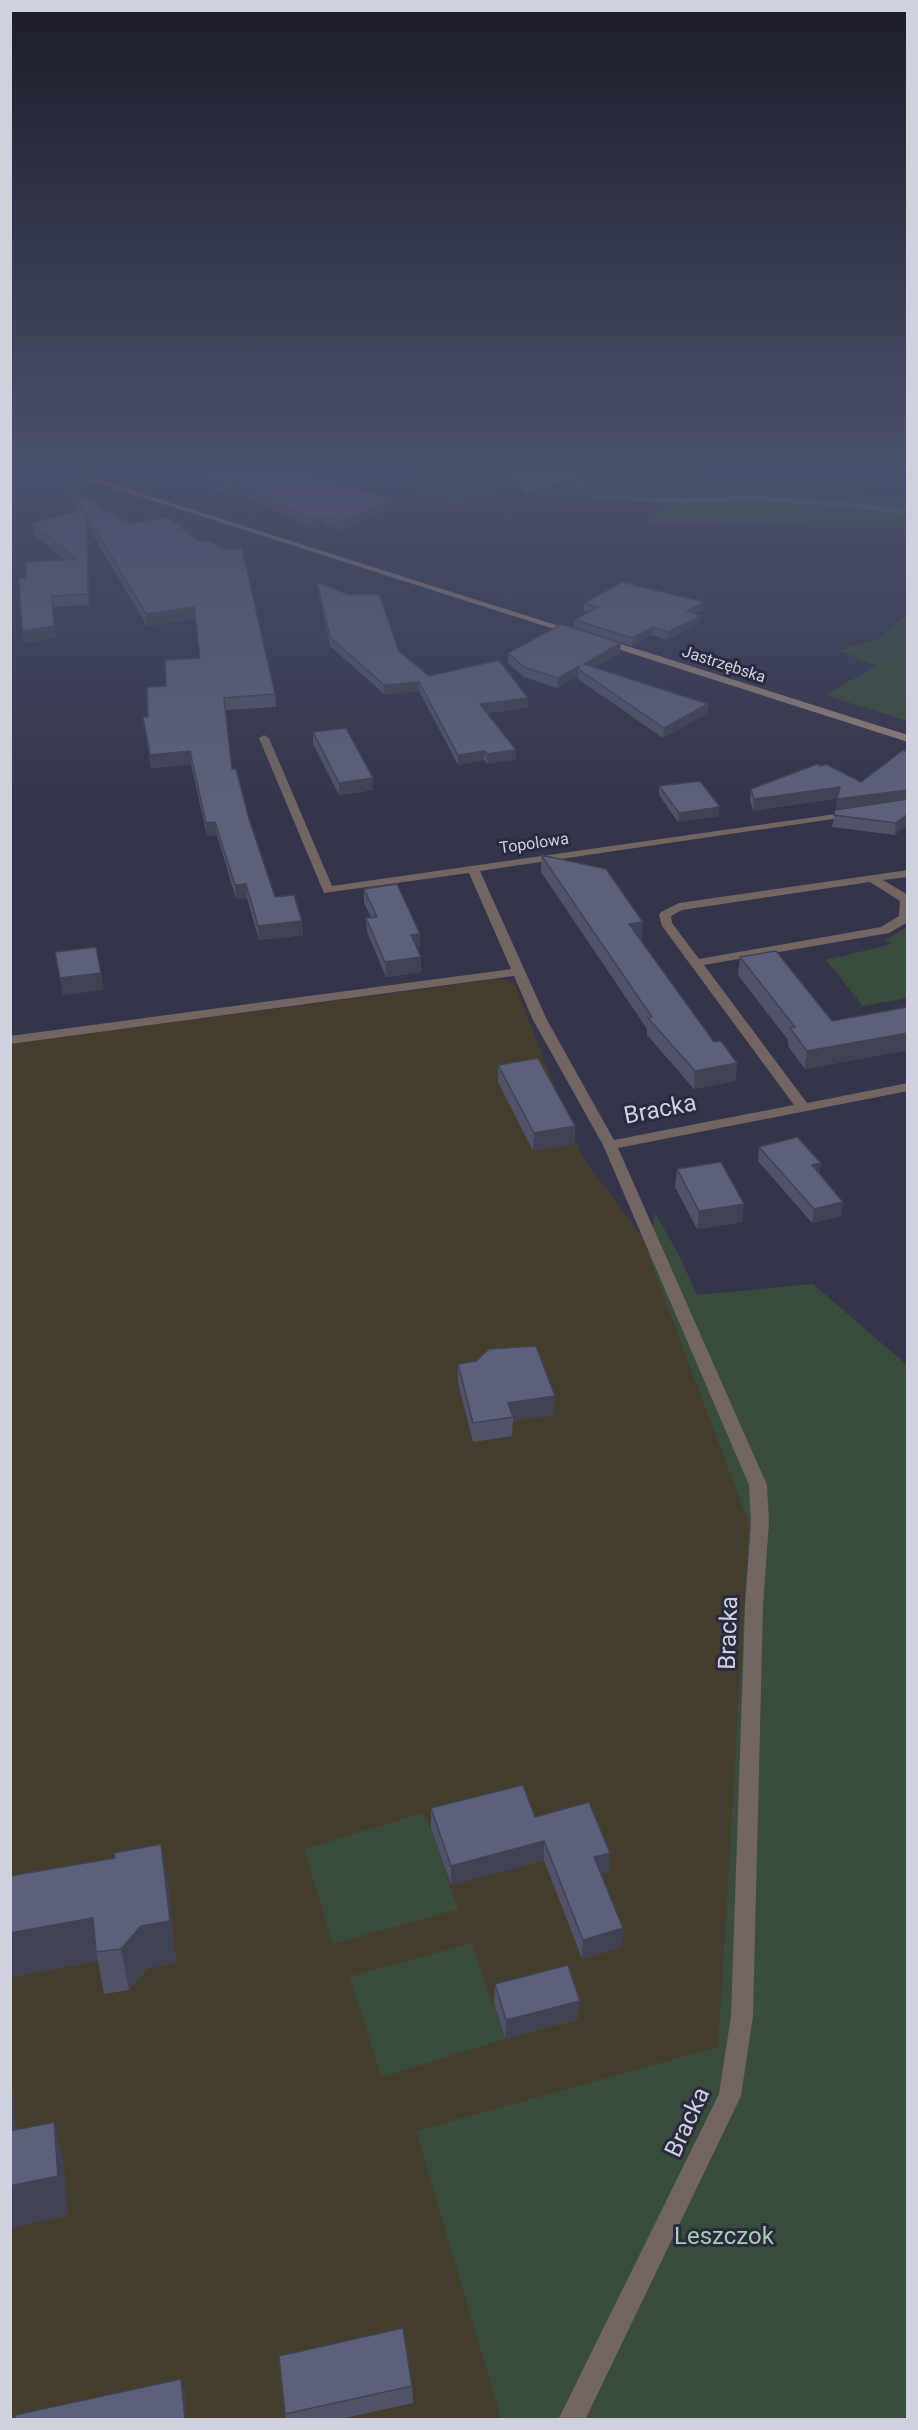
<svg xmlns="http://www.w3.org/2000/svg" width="918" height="2430" font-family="Roboto,sans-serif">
	<rect width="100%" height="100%" fill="#34354b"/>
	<path fill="#463e2d" d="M499 979 514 982 582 1157 646 1242 648 1255 749 1524 718 2048 416 2131 501 2419H11L10 1044Z"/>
	<path fill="#3a4c3c" d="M440 467H494L515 484 471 496 457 504 396 484Z
		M611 467H661L691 476 907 499V529L646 523 668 504 536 498Z
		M907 614V721L825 695 876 666 838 650 877 640Z
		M907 927V998L863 1006 826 960 892 944 885 940Z
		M655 1213 678 1253 697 1295 813 1284 907 1365V2419H501L416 2131 718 2047 749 1524 648 1255Z
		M423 1813 431 1828 458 1909 333 1944 304 1849Z
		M472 1943 505 2039 382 2077 349 1977Z"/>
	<path fill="#486d6d" d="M500 467H589L590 473 527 494Z"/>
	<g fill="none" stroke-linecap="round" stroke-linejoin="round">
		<path stroke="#486d6d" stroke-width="5" d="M573 479 598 497 685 501 751 498 843 504 908 512"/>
		<path fill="#736561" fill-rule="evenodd" d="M264 735 269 738 332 886 857 811 859 813 853 816 480 871 547 1020 614 1140 794 1105 662 926 659 915 661 912 679 903 908 870V877L883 880 908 895V922L889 933 704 965 807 1103 908 1083V1091L618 1148 767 1485 769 1522 763 1606 753 2016 741 2096 585 2420H558L719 2094 731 2016 745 1606 751 1522 749 1485 603 1145 533 1020 514 976 10 1044V1036L511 969 469 873 324 893 259 738ZM870 882 900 901 899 916 881 927 699 959 672 923 671 916 682 910Z"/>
		<path fill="#947e78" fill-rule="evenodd" d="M47 467H58L581 633 573 635Z
			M602 638 908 735V742L599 643 597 641Z"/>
	</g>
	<path fill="#505369" d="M153 467H294L392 500V508L342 530 323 524 313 528 241 494 229 496 154 467Z
		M892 467H908V470Z
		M70 489 275 694 276 707 225 710 232 769 275 897 302 921 303 935 259 940 247 898 236 899 217 835 207 836 191 764 151 768 143 717H148L166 686 200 658 195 619 147 626 88 527 89 605 53 607 56 638 24 643 22 631 26 578 65 560 33 534 32 523 78 511 72 500Z
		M317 582 429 676 528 698V707L487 713 516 759 487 764 484 760 458 765 419 691 384 694 330 646 318 590Z
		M584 603 703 610 695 614 700 623 667 640 652 635 632 646 574 627V620L589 612 584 611Z
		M508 653H620L594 667 708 704 707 714 663 738 578 679V676L557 688 524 677 508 663Z
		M313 732 373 790 339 795 313 744Z
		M908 752 895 835 832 827 838 798 753 811 750 800 751 789 861 782Z
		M659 786 719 816 678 822 659 795Z
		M541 855 642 939H640L714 1042 737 1063 735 1081 694 1089 647 1035V1029L541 872Z
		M364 889 420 934V948L417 949 421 972 386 977 367 932 366 918 371 917 364 903Z
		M740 957 832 1021 908 1007V1050L805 1069 788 1046V1040L738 975Z
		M498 1065 575 1126 574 1144 533 1151 498 1082Z
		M759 1147 821 1163 819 1174 841 1216 812 1223 758 1161Z
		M677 1169 744 1204 742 1222 697 1229 675 1187Z
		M458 1364 554 1415 513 1421 512 1436 473 1442 458 1383Z
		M431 1808 535 1817 609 1872 601 1874 623 1928 622 1947 582 1959 544 1860 451 1885 431 1828Z
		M161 1844 168 1886 176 1963 148 1968 129 1990 104 1994 98 1961 10 1977V1876L115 1858Z
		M495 1984 578 2019 505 2039 494 2003Z
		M279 2356 412 2386 413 2403 336 2420H286Z"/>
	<path fill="#414355" d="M240 486 241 494 229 496 228 488Z
		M392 500V508L342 530V522Z
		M87 516 88 527 89 605 88 594Z
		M323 516V524L313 528 312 520Z
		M52 596 56 638 24 643 22 631Z
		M704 602 703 610 687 619V611Z
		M194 607 195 619 147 626 146 614Z
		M701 616 700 623 667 640 668 632Z
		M653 627 652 635 632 646 633 638Z
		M621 643 620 653 583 673 584 664Z
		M580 666 578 669V676L557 688 558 678Z
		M419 682V691L384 694V685Z
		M528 698V707L480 713V704Z
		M708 704 707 714 663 738 664 728Z
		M516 750V759L487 764V754Z
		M190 751 191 764 151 768 150 755Z
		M485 751 484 760 458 765V755Z
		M373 778V790L339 795V783Z
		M840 787 839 798 753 811 754 799Z
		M908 790V801L836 810 837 799Z
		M720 807 719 816 678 822 679 813Z
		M908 814V824L895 835 896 823Z
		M215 822 217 835 207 836 206 823Z
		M246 884 247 898 236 899 235 885Z
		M302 921 303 935 259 940 258 926Z
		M643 922 642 939 628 941 629 924Z
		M420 934V948L411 949V935Z
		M421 957V972L386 977 385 962Z
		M101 973 104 990 63 995 60 978Z
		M908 1033V1050L805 1069 807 1051Z
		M737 1063 735 1081 694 1089 695 1071Z
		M575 1126 574 1144 533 1151 534 1133Z
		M821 1163 819 1177 812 1165Z
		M843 1202 841 1216 812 1223 814 1209Z
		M744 1204 742 1222 697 1229 699 1211Z
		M555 1396 554 1415 513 1421V1417L508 1403Z
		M544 1841V1860L451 1885V1866Z
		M161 1844 168 1886 176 1963 148 1968 129 1990 121 1949Z
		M610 1853 609 1872 593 1876 594 1857Z
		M93 1918 96 1952 98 1961 10 1977V1933Z
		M623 1928 622 1947 582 1959 583 1940Z
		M580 2001 578 2019 505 2039 506 2020Z
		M10 2084 14 2095 17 2172 10 2147Z
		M54 2122 64 2162 68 2216 10 2228V2186Z
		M181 2379 185 2396 187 2420H185Z"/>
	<path fill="#5d607a" stroke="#414355" stroke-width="1.5" d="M171 467H294L392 500 342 522 323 516 312 520 240 486 228 488Z
		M70 489 131 524 165 517 201 542 207 540 227 550 242 548 275 694 224 698 232 769H236L249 819 275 897 294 895 302 921 258 926 246 884 235 885 215 822 206 823 190 751 150 755 143 717H148L147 687 166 686 165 660 200 658 194 607 146 614 87 516 88 594 52 596 54 626 22 631 19 578H26V562L77 559 32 523 83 510Z
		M317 582 349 595 379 594 399 651 429 676 499 660 528 698 480 704 516 750 487 754 485 751 458 755 419 682 384 685 330 637Z
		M622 582 704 602 687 611 701 616 668 632 653 627 633 638 574 620 598 607 584 603Z
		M562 624 621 643 584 664 708 704 664 728 578 669 580 666 558 678 524 667 508 653Z
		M346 728 373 778 339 783 313 732Z
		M903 750 908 752V790L837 799 840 787 754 799 751 789 817 764 821 766 826 764 861 782Z
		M700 781 720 807 679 813 659 786Z
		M908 799V814L896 823 834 815 835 810Z
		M541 855 606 869 643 922 629 924 714 1042 721 1041 737 1063 695 1071 648 1018 652 1017Z
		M397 884 420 934 411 935 421 957 385 962 366 918 377 917 364 889Z
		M96 947 101 973 60 978 55 952Z
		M776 951 832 1021 908 1007V1033L807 1051 790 1028 795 1027 740 957Z
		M538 1058 575 1126 534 1133 498 1065Z
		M797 1137 821 1163 812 1165 843 1202 814 1209 759 1147Z
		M721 1162 744 1204 699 1211 677 1169Z
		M536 1346 555 1396 508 1403 513 1417 473 1423 458 1364 476 1361 489 1349Z
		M523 1785 535 1817 589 1802 610 1853 594 1857 623 1928 583 1940 544 1841 451 1866 431 1808Z
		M161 1844 170 1921 141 1926 121 1949 96 1952 93 1918 10 1933V1876L115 1858 114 1853Z
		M568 1965 580 2001 506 2020 495 1984Z
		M54 2122 58 2176 10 2186V2131Z
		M403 2328 412 2386 285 2414 279 2356Z
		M181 2379 185 2420H15V2415Z"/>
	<linearGradient id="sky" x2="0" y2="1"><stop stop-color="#1d1d29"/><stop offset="0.58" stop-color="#4a516c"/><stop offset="1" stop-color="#4a516c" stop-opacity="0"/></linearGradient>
	<rect width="918" height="807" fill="url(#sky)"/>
	<g text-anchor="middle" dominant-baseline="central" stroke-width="6" stroke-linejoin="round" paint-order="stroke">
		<g font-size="16" fill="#cfd1df" stroke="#2a2b40">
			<text transform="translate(724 664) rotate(18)">Jastrzębska</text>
			<text transform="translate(534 843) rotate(-8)">Topolowa</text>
		</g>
		<g font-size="24" fill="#cfd1df" stroke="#2a2b40">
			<text transform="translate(660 1109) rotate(-11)">Bracka</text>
			<text transform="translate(728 1633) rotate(-88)">Bracka</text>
			<text transform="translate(687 2122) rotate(-65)">Bracka</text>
		</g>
		<g font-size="24" fill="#a3d0aa" stroke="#2a2b40">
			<text x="724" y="2236">Leszczok</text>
		</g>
	</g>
	<rect width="918" height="2430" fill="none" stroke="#cfd1df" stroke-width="24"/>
</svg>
